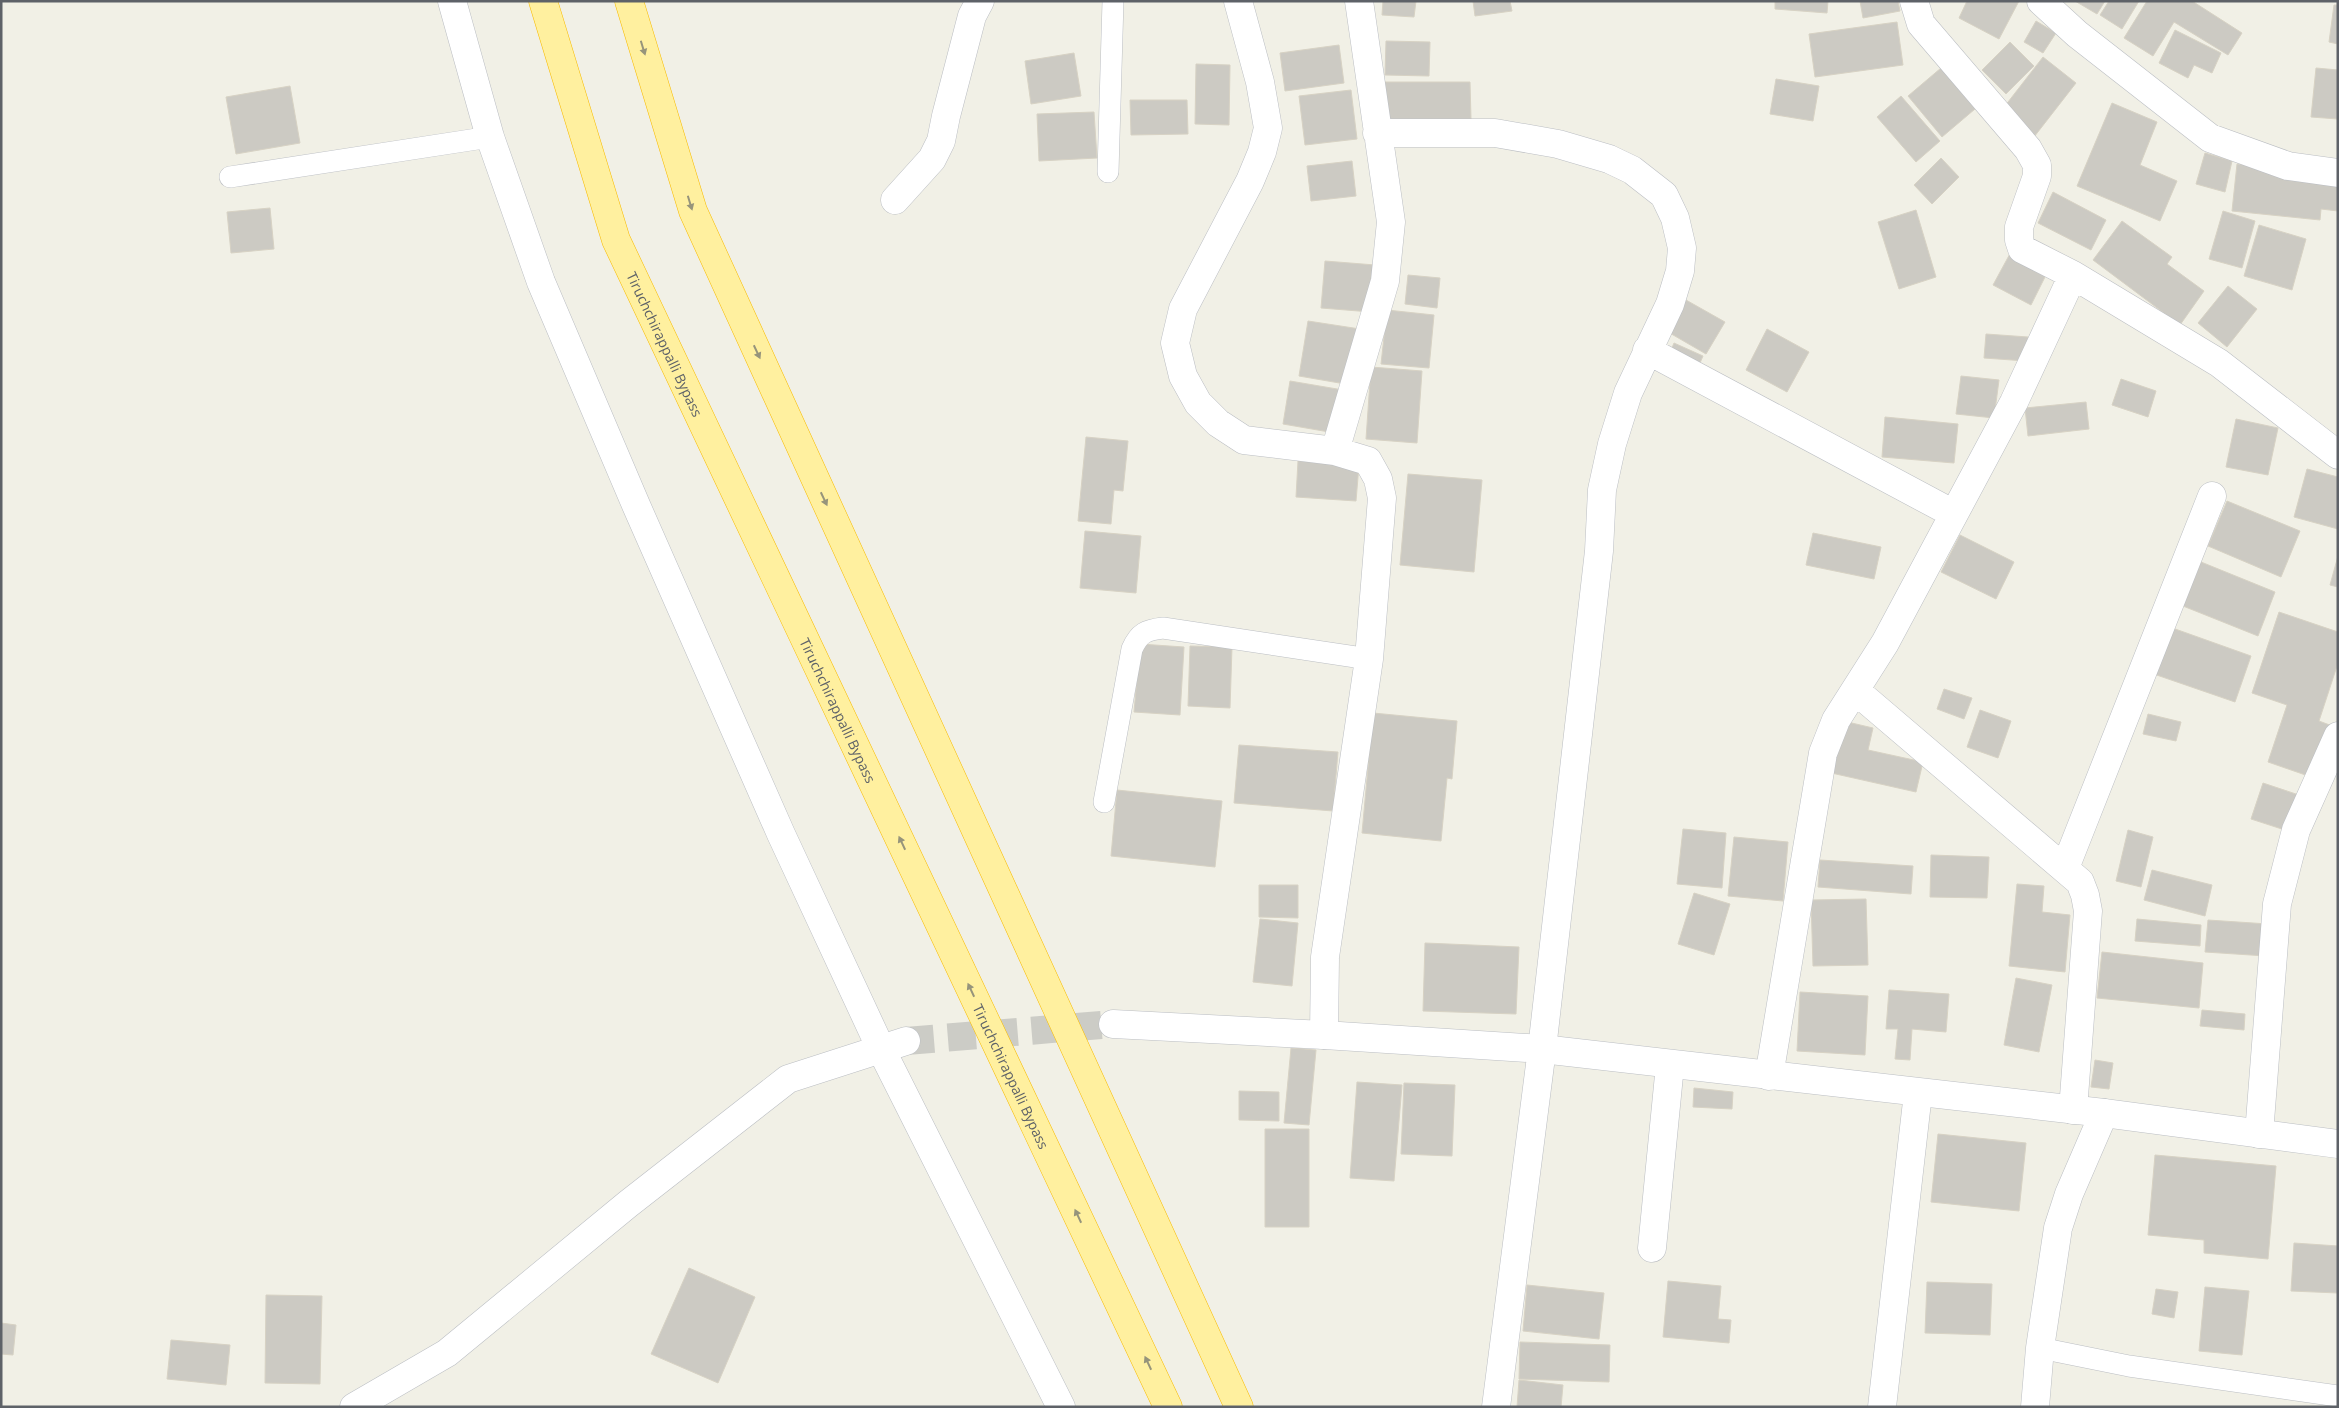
<svg xmlns="http://www.w3.org/2000/svg" width="2339" height="1408" font-family="'Open Sans',sans-serif">
	<rect width="100%" height="100%" fill="#f1f0e6"/>
	<path fill="#cccac3" stroke="#d7d2c4" d="M1383 1H1416L1414 17 1382 15Z
		M1473 1H1510L1512 11 1475 16Z
		M1775 1H1828L1827 13 1775 9Z
		M1860 1H1898L1900 11 1863 18Z
		M1967 1H2019L1999 39 1959 18Z
		M2075 1H2105L2097 14Z
		M2109 1H2139L2122 29 2100 15Z
		M2147 1H2192L2242 33 2228 55 2174 22 2153 56 2124 38Z
		M2334 5H2338V44L2329 42Z
		M2036 21 2056 33 2043 53 2024 42Z
		M1897 22 1903 65 1815 77 1809 34Z
		M2175 30 2221 53 2212 73 2194 65 2188 78 2159 63Z
		M1386 41 1430 42 1429 76 1385 75Z
		M2010 42 2034 66 2006 94 1982 70Z
		M1339 45 1344 83 1285 91 1280 53Z
		M1074 53 1081 96 1031 104 1025 61Z
		M2043 57 2076 83 2034 137 2001 111Z
		M1196 64 1230 65 1229 125 1195 124Z
		M1941 68 1975 109 1942 137 1908 96Z
		M2316 68 2338 70V119L2311 117Z
		M1776 79 1819 86 1813 121 1770 114Z
		M1384 82H1470L1471 119H1384Z
		M290 86 300 143 236 154 226 97Z
		M1351 90 1357 139 1305 145 1299 96Z
		M1901 96 1940 141 1916 162 1877 117Z
		M1130 100H1187L1188 134 1131 135Z
		M2112 103 2157 122 2140 165 2177 181 2160 221 2077 186Z
		M1094 112 1097 158 1039 161 1037 114Z
		M2205 153 2232 161 2225 192 2196 184Z
		M1941 158 1959 177 1932 204 1914 185Z
		M1352 161 1356 196 1311 201 1307 166Z
		M2237 164 2324 173 2338 181V211L2321 209 2320 220 2232 211Z
		M2053 192 2106 220 2091 250 2038 223Z
		M270 208 274 249 231 253 227 212Z
		M1916 210 1936 277 1899 289 1878 222Z
		M2223 211 2255 221 2242 268 2209 259Z
		M2122 221 2172 257 2167 264 2204 291 2180 325 2093 260Z
		M2259 225 2306 239 2292 290 2244 276Z
		M2012 250 2049 269 2031 305 1993 285Z
		M1325 261 1375 265 1371 312 1321 308Z
		M1408 275 1440 278 1437 308 1405 304Z
		M2228 286 2257 309 2227 347 2198 323Z
		M1686 300 1725 322 1706 354 1668 332Z
		M1387 310 1434 315 1429 368 1381 364Z
		M1308 321 1360 329 1351 385 1299 376Z
		M1767 329 1809 352 1787 392 1746 370Z
		M1986 334 2028 337 2026 361 1984 358Z
		M1674 343 1703 356 1696 372 1667 360Z
		M1371 367 1422 371 1417 443 1366 439Z
		M1961 376 1999 380 1994 418 1956 414Z
		M2121 379 2156 391 2148 417 2112 405Z
		M1290 381 1343 390 1335 433 1283 424Z
		M2086 402 2089 429 2028 436 2025 408Z
		M1885 417 1958 424 1954 463 1882 457Z
		M2236 419 2278 428 2268 475 2226 467Z
		M1086 437 1128 441 1123 491 1114 490 1111 524 1078 521Z
		M1298 461 1359 465 1356 501 1296 497Z
		M2307 469 2338 477V529L2294 517Z
		M1408 474 1482 480 1474 572 1400 565Z
		M2227 501 2300 531 2281 577 2208 546Z
		M1085 531 1141 536 1136 593 1080 588Z
		M1813 533 1881 547 1874 579 1806 565Z
		M1960 535 2014 562 1996 599 1941 572Z
		M2338 556V587L2330 585Z
		M2201 562 2275 592 2258 636 2183 606Z
		M2279 612 2338 632V663L2319 721 2335 727 2317 779 2268 762 2287 705 2252 693Z
		M2164 625 2251 656 2235 702 2148 672Z
		M1140 644 1184 647 1180 715 1134 712Z
		M1190 646 1232 647 1230 708 1188 706Z
		M1944 689 1972 698 1964 719 1937 709Z
		M1980 710 2011 721 1998 758 1967 747Z
		M1373 713 1457 721 1452 779 1447 778 1441 841 1362 833Z
		M2148 714 2181 722 2176 741 2143 734Z
		M1839 720 1873 728 1868 750 1923 762 1916 792 1827 772Z
		M1239 745 1338 752 1333 811 1234 803Z
		M2263 783 2302 796 2291 832 2251 819Z
		M1117 790 1222 801 1215 867 1111 856Z
		M1683 829 1726 833 1722 888 1677 884Z
		M2128 830 2153 837 2141 887 2116 881Z
		M1734 837 1788 842 1783 901 1728 896Z
		M1931 855 1989 857 1987 898 1930 897Z
		M1820 860 1913 866 1911 894 1818 887Z
		M2152 870 2212 885 2205 916 2144 900Z
		M2017 884 2044 886 2042 912 2070 915 2065 972 2009 966Z
		M1259 885H1298V918L1259 917Z
		M1694 893 1730 904 1714 955 1678 944Z
		M1866 899 1868 965 1813 966 1811 900Z
		M1260 919 1298 923 1292 986 1253 982Z
		M2137 919 2201 925 2200 946 2135 941Z
		M2208 920 2268 924 2266 956 2205 952Z
		M1425 943 1519 947 1516 1014 1423 1011Z
		M2102 952 2203 963 2199 1008 2097 998Z
		M2016 978 2052 985 2039 1052 2004 1045Z
		M1889 990 1949 994 1946 1032 1912 1029 1910 1060 1895 1059 1898 1029H1886Z
		M1800 992 1868 996 1865 1055 1797 1051Z
		M2202 1010 2245 1014 2244 1030 2200 1026Z
		M1291 1048 1316 1050 1309 1125 1284 1123Z
		M2095 1060 2113 1063 2109 1089 2091 1087Z
		M1357 1082 1402 1085 1394 1181 1350 1178Z
		M1404 1083 1455 1085 1452 1156 1401 1154Z
		M1694 1088 1733 1092 1732 1109 1693 1107Z
		M1239 1091 1279 1092V1121L1239 1120Z
		M1265 1129H1309V1227H1265Z
		M1938 1134 2026 1143 2019 1211 1931 1202Z
		M2155 1155 2276 1166 2268 1259 2204 1253V1240L2148 1235Z
		M2294 1243 2338 1246V1293L2291 1291Z
		M689 1268 755 1297 718 1383 651 1354Z
		M1668 1281 1721 1286 1718 1319 1731 1320 1729 1343 1663 1337Z
		M1927 1282 1992 1284 1990 1335 1925 1333Z
		M1527 1285 1604 1293 1599 1339 1523 1331Z
		M2205 1287 2249 1291 2242 1355 2199 1351Z
		M2156 1289 2178 1292 2174 1318 2152 1314Z
		M266 1295 322 1296 320 1384 265 1383Z
		M1 1323 16 1325 13 1355 1 1354Z
		M171 1340 230 1345 226 1385 167 1379Z
		M1520 1342 1610 1345 1609 1382 1519 1379Z
		M1519 1380 1563 1385 1561 1407H1517Z"/>
	<g fill="none" stroke-linecap="round" stroke-linejoin="round">
		<path stroke="#ccccc6" stroke-width="28" stroke-dasharray="28 14" stroke-linecap="butt" d="M906 1041 1113 1024"/>
		<defs>
			<path id="service" d="M1108 172 1113 1
				M230 177 490 137
				M1104 802 1132 649C1139 633 1146 630 1163 628L1369 659
				M2040 1348 2129 1366 2338 1396"/>
			<path id="minor" d="M452 1 490 137 541 282 636 505 781 834 881 1049 1061 1407
				M1238 1 1260 82 1268 128 1262 152 1250 181 1183 309 1175 343 1183 376 1198 403 1218 423 1244 440 1335 451 1368 461 1378 479 1382 498 1369 659 1325 957 1324 1035
				M1914 1 1921 24 2028 149 2037 165V176L2019 227V240L2022 249 2073 275 2219 363 2338 455
				M2041 1 2077 34 2210 138 2288 166 2338 173
				M1377 133H1495L1558 144 1609 159 1632 170 1664 195 1675 218 1682 248 1680 271 1670 304 1628 393 1612 444 1602 490 1599 551 1542 1049 1496 1407
				M895 200 932 159 941 141 946 116 972 16 980 1
				M1647 350 1954 514
				M1335 451 1385 281 1391 222 1359 1
				M1856 691 2080 882 2085 895 2088 911 2073 1110
				M2065 868 2212 496
				M1769 1076 1823 753 1836 720 1885 643 2014 402 2073 275
				M2259 1134 2277 904 2296 830 2338 736
				M1652 1248 1670 1065
				M1882 1407 1918 1093
				M2035 1407 2040 1348 2058 1228 2069 1194 2104 1113"/>
			<path id="tertiary" d="M1113 1024 1324 1035 1542 1049 2104 1113 2338 1144
				M354 1407 447 1353 628 1204 788 1079 906 1041"/>
			<g id="trunk">
				<path id="s1" d="M543 1 616 240 1168 1407"/>
				<path d="M629 1 693 211 1239 1407"/>
			</g>
		</defs>
		<use href="#service" stroke="#bbbec3" stroke-width="22"/>
		<use href="#minor" stroke="#bbbec3" stroke-width="29"/>
		<use href="#tertiary" stroke="#bbbec3" stroke-width="29"/>
		<use href="#trunk" stroke="#f8bb00" stroke-width="29"/>
		<use href="#service" stroke="#fff" stroke-width="21"/>
		<use href="#minor" stroke="#fff" stroke-width="28"/>
		<use href="#tertiary" stroke="#fff" stroke-width="28"/>
		<use href="#trunk" stroke="#fff09f" stroke-width="28"/>
	</g>
	<defs><path id="oneway-solid" d="M-6-.8H1V-3.2L6.5 0L1 3.2V.8H-6Z" transform="scale(1.25)"/></defs>
	<g fill="#96947b">
		<use href="#oneway-solid" transform="translate(643 48) rotate(73)"/>
		<use href="#oneway-solid" transform="translate(690 203) rotate(73)"/>
		<use href="#oneway-solid" transform="translate(757 352) rotate(65)"/>
		<use href="#oneway-solid" transform="translate(824 499) rotate(65)"/>
		<use href="#oneway-solid" transform="translate(902 843) rotate(-115)"/>
		<use href="#oneway-solid" transform="translate(971 990) rotate(-115)"/>
		<use href="#oneway-solid" transform="translate(1078 1216) rotate(-115)"/>
		<use href="#oneway-solid" transform="translate(1148 1363) rotate(-115)"/>
	</g>
	<g text-anchor="middle" dominant-baseline="central" stroke-width="4.5" stroke-linejoin="round" paint-order="stroke">
		<g font-size="14" fill="#5e6268" stroke="#fff">
			<text stroke="none"><textPath href="#s1" startOffset="365">Tiruchchirappalli Bypass</textPath></text>
			<text stroke="none"><textPath href="#s1" startOffset="770">Tiruchchirappalli Bypass</textPath></text>
			<text stroke="none"><textPath href="#s1" startOffset="1175">Tiruchchirappalli Bypass</textPath></text>
		</g>
	</g>
	<rect width="2339" height="1408" fill="none" stroke="#5e6268" stroke-width="5"/>
</svg>
